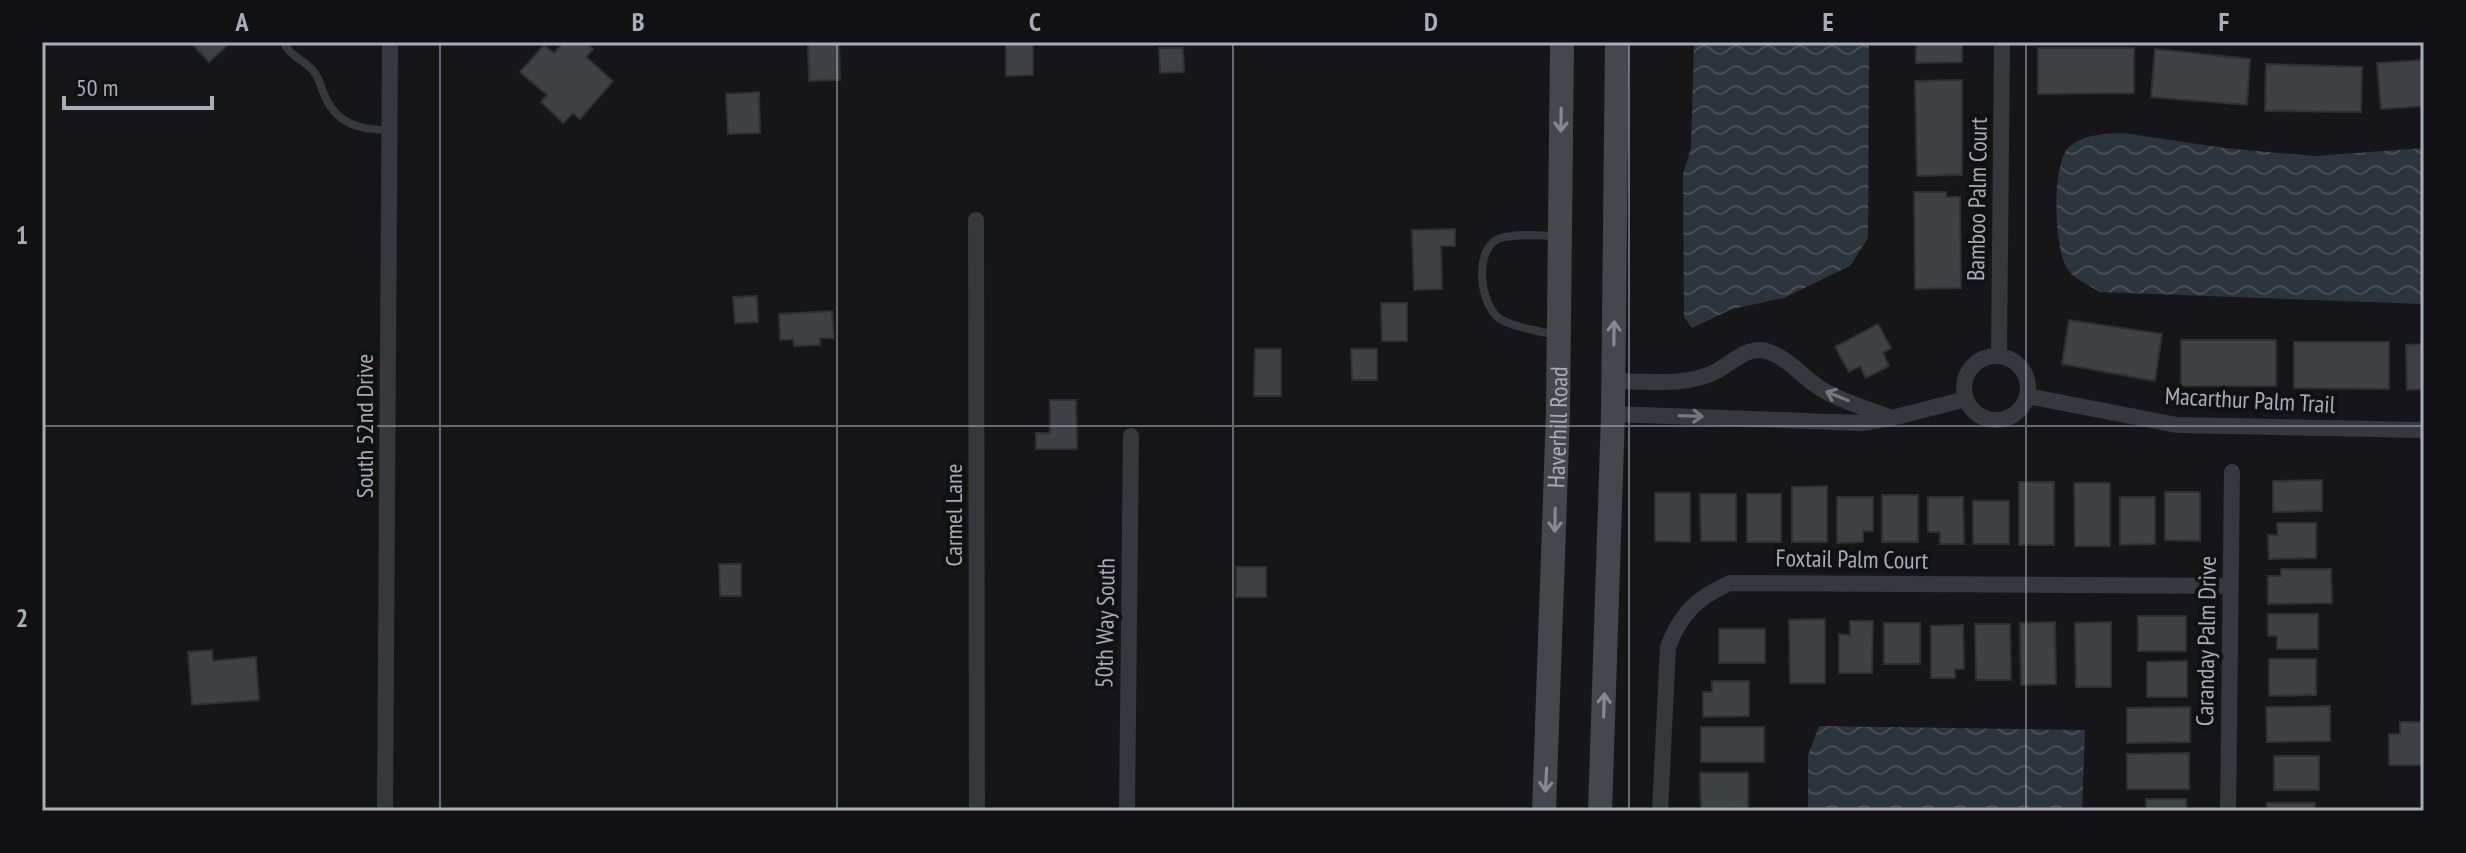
<svg xmlns="http://www.w3.org/2000/svg" width="2466" height="853" font-family="'PT Sans Narrow',sans-serif">
	<defs>
		<pattern id="water-waves" width="16" height="10" patternUnits="userSpaceOnUse" patternTransform="scale(2)"><rect width="16" height="10" fill="#2c353c"/><path d="M0 5q4-4 8 0t8 0" fill="none" stroke="#485056"/></pattern>
	</defs>
	<rect width="100%" height="100%" fill="#161618"/>
	<path fill="url(#water-waves)" d="M1694 42H1869L1868 238 1850 266 1784 298 1732 309 1692 328 1684 317 1683 174 1691 148Z
		M2123 133 2224 148 2315 156 2424 148V304L2100 292C2091 286 2076 280 2069 271 2053 253 2051 161 2070 146 2085 134 2104 134 2123 133Z
		M1819 726 2085 730 2082 811H1808V755Z"/>
	<path fill="#404145" stroke="#303034" stroke-width="2" d="M190 42H231L209 62Z
		M564 42H585L593 49 586 57 613 81 580 119 573 113 563 123 541 102 547 95 520 72 544 45 554 53Z
		M813 42H839L840 80 809 81 808 43Z
		M1006 42H1033V75L1006 76Z
		M1916 42H1962V62L1916 63Z
		M1159 48H1183L1184 72 1160 73Z
		M2038 48H2134V93L2038 94Z
		M2155 49 2250 59 2247 105 2151 97Z
		M2424 60V106L2381 109 2377 63Z
		M2266 64 2362 67 2361 112 2265 111Z
		M1962 80V175L1917 176 1915 81Z
		M759 92 760 133 728 134 726 94Z
		M1914 192H1946V197H1960L1961 288 1915 289Z
		M1455 229V246H1441L1442 289 1414 290 1412 230Z
		M757 296 758 322 735 323 733 297Z
		M1381 303H1407V341H1382Z
		M832 311 834 338H820V345L794 346 793 339 780 340 779 314Z
		M2069 320 2162 334 2155 381 2062 364Z
		M1878 324 1891 348 1883 353 1889 366 1866 378 1860 366 1849 372 1835 347Z
		M2181 340H2276V386H2181Z
		M2294 342H2389V389L2294 388Z
		M2424 344V389L2407 390 2406 345Z
		M1255 349H1281V396H1254Z
		M1351 349H1377V380H1352Z
		M1050 400H1076L1077 449H1036V433H1050Z
		M2322 480V511L2273 512V481Z
		M2019 482H2054V545H2019Z
		M2074 483H2110V546H2075Z
		M1827 486V542H1792V487Z
		M2165 492H2200V541L2165 540Z
		M1655 493H1690V542L1655 541Z
		M1700 494H1736V541H1701Z
		M1747 494H1781V542H1747Z
		M1882 495H1918V542H1882Z
		M1837 497H1873V531H1863V542L1837 543Z
		M1928 497H1963L1964 544H1940V532H1928Z
		M2120 497H2155V544L2120 545Z
		M1973 501H2009V544H1973Z
		M2277 523H2316V558L2269 559 2268 535H2278Z
		M719 564H741V596H720Z
		M1236 567H1266V597H1236Z
		M2281 569H2331L2332 603 2268 604V576H2281Z
		M2268 614H2318V649H2277V636H2268Z
		M2138 616H2186V651H2138Z
		M1825 619V683H1790L1789 620Z
		M1850 621H1873L1872 673H1839V634L1850 635Z
		M2055 622 2056 684 2021 685 2020 623Z
		M2111 622V687H2076L2075 623Z
		M1884 623H1920V664H1884Z
		M1975 624H2010L2011 680H1976Z
		M1963 625 1964 669H1955V678H1931V626Z
		M1719 629H1765V663H1719Z
		M212 650 213 661 256 657 259 700 192 705 188 652Z
		M2269 659H2316V695L2269 696Z
		M2187 661V697H2147V662Z
		M1712 681H1749V716L1703 717V692H1712Z
		M2330 706V741L2267 742 2266 707Z
		M2190 707V742L2127 743V708Z
		M2421 709H2424V765H2389V734H2400V722H2421Z
		M1701 727H1764V762H1701Z
		M2189 753V789H2127V754Z
		M2274 756H2319V790H2274Z
		M1700 773H1748V808L1701 809Z
		M2146 799H2186L2187 811H2146Z
		M2267 803H2315V811H2267Z"/>
	<g fill="none" stroke-linecap="round" stroke-linejoin="round">
		<path stroke="#37383d" stroke-width="8" d="M284 42C288 56 306 60 314 72 320 79 320 86 324 94 336 125 361 130 390 130
			M1554 335C1537 330 1515 328 1500 319 1479 305 1473 246 1501 238 1517 233 1540 236 1557 236"/>
		<path stroke="#37383d" stroke-width="16" d="M976 220 977 811
			M1999 356 2002 42
			M1964 388a32 32 0 1 1 64 0a32 32 0 1 1-64 0Z
			M2027 396 2177 425 2424 430
			M1613 414 1862 423 1892 418C1869 409 1843 402 1823 390 1802 378 1785 353 1761 350 1744 349 1730 364 1717 371 1687 387 1646 381 1613 381
			M1892 418 1966 399
			M385 811 390 42
			M1127 811 1131 436
			M1660 811 1668 647C1680 614 1698 597 1730 583L2231 586
			M2228 811 2232 472"/>
		<g stroke="#45474d" stroke-width="24">
			<path id="s1" d="M1544 811 1558 412 1562 42"/>
			<path d="M1600 811 1613 414 1617 42"/>
		</g>
	</g>
	<defs><path id="oneway-shaft" d="M-6 0H5M1.5-3L5.5 0L1.5 3" fill="none" stroke-width="1.6" stroke-linecap="round" stroke-linejoin="round" transform="scale(2)"/></defs>
	<g stroke="#858993">
		<use href="#oneway-shaft" transform="translate(1561 120) rotate(91)"/>
		<use href="#oneway-shaft" transform="translate(1614 333) rotate(-89)"/>
		<use href="#oneway-shaft" transform="translate(1555 520) rotate(91)"/>
		<use href="#oneway-shaft" transform="translate(1604 705) rotate(-88)"/>
		<use href="#oneway-shaft" transform="translate(1546 780) rotate(93)"/>
	</g>
	<g stroke="#757881">
		<use href="#oneway-shaft" transform="translate(1837 396) rotate(-158)"/>
		<use href="#oneway-shaft" transform="translate(1691 416) rotate(2)"/>
	</g>
	<path fill="none" stroke="#a8adb8" stroke-width="2" stroke-opacity="0.55" d="M440 42V811M837 42V811M1233 42V811M1629 42V811M2026 42V811M42 426H2424"/>
	<g text-anchor="middle" dominant-baseline="central" stroke-width="8" stroke-linejoin="round" paint-order="stroke">
		<g font-size="24" fill="#a8adb8" stroke="#111113">
			<text transform="translate(1977 199) rotate(-89)">Bamboo Palm Court</text>
			<text transform="translate(2250 400) rotate(3)">Macarthur Palm Trail</text>
			<text transform="translate(364 426) rotate(-90)">South 52nd Drive</text>
			<text stroke="none"><textPath href="#s1" startOffset="384">Haverhill Road</textPath></text>
			<text transform="translate(953 515) rotate(-90)">Carmel Lane</text>
			<text transform="translate(1852 559) rotate(1)">Foxtail Palm Court</text>
			<text transform="translate(1105 623) rotate(-89)">50th Way South</text>
			<text transform="translate(2206 641) rotate(-89)">Caranday Palm Drive</text>
		</g>
	</g>
	<rect width="2466" height="853" fill="none" stroke="#111113" stroke-width="88"/>
	<path d="M64 96v12h148v-12" fill="none" stroke="#a8adb8" stroke-width="4"/>
	<text x="76" y="96" font-size="24" fill="#a8adb8" stroke="#111113" stroke-width="6" paint-order="stroke">50 m</text>
	<rect x="44" y="44" width="2378" height="765" fill="none" stroke="#a8adb8" stroke-width="3"/>
	<g font-size="26" text-anchor="middle" font-weight="bold" fill="#a8adb8">
		<text x="242" y="31">A</text>
		<text x="638" y="31">B</text>
		<text x="1035" y="31">C</text>
		<text x="1431" y="31">D</text>
		<text x="1828" y="31">E</text>
		<text x="2224" y="31">F</text>
		<text x="22" y="244">1</text>
		<text x="22" y="627">2</text>
	</g>
</svg>
